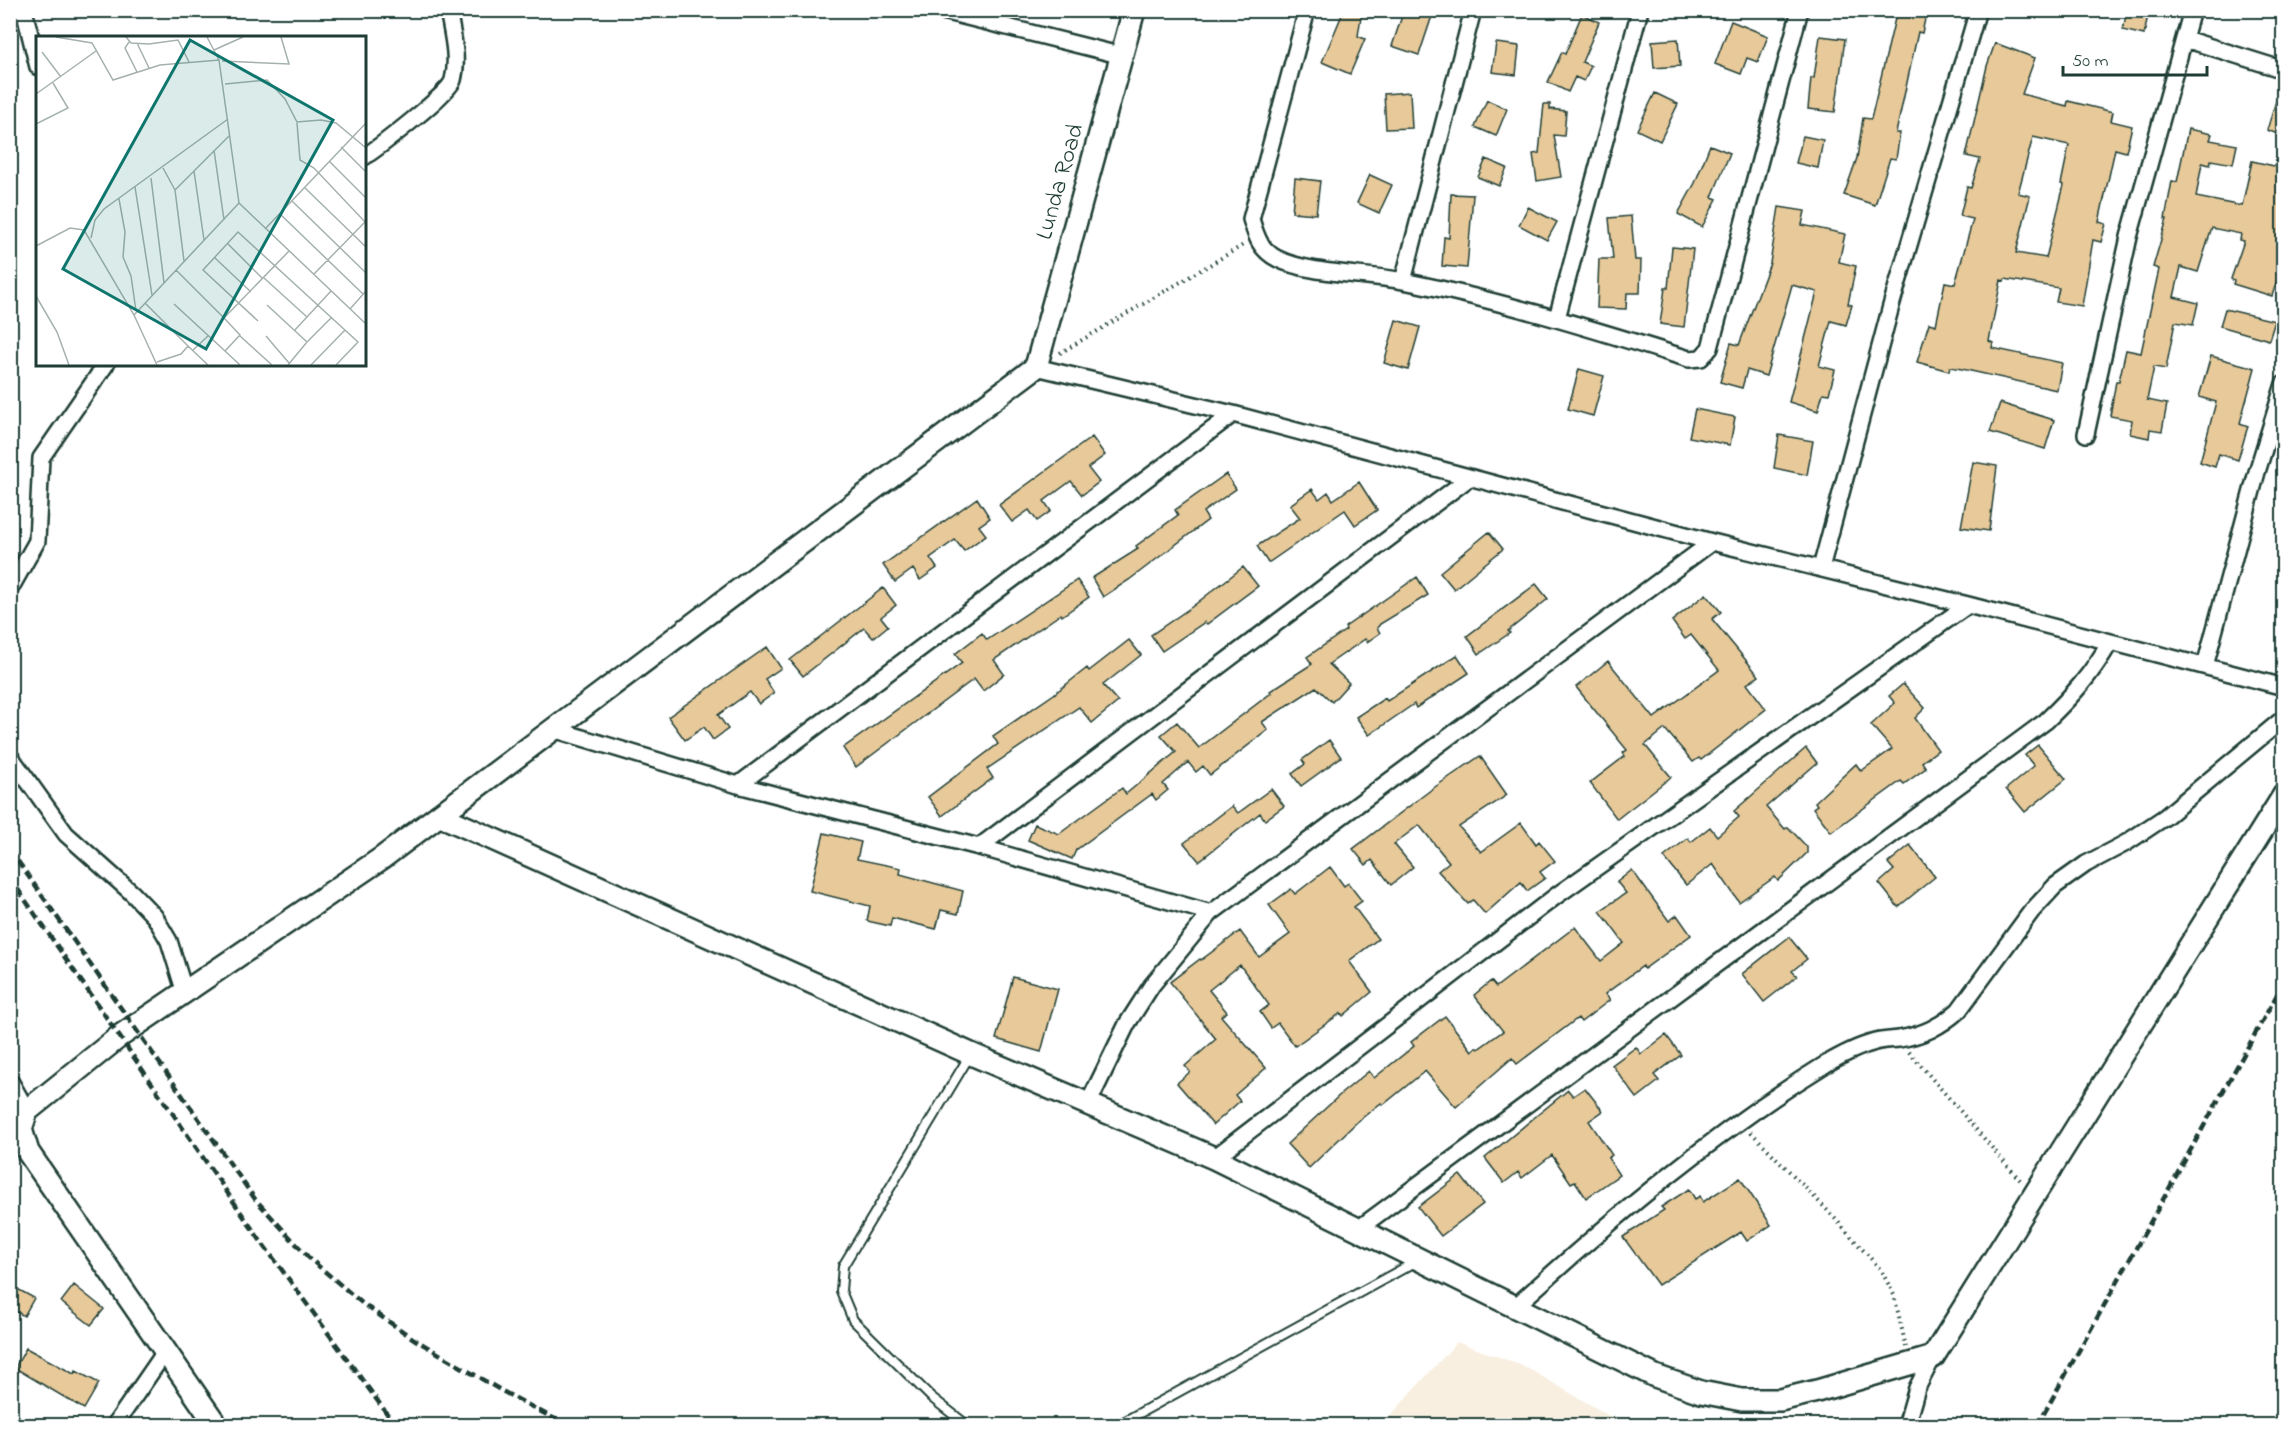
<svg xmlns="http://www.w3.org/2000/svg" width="2294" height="1436" font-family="'Indie Flower',sans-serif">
	<rect width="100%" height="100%" fill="#fff"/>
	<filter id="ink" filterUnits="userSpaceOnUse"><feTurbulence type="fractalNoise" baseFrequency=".0167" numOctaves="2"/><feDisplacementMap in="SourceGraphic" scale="12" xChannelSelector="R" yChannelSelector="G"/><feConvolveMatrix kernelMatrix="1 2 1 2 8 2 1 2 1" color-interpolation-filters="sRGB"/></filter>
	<g filter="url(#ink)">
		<path fill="#f8efe1" d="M1457 1342 1524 1366 1625 1425H1382Z"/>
		<path fill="#e7c99a" stroke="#1f3d34" stroke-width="1.5" fill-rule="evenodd" d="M1344 10H1362L1358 36 1365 39 1350 74 1322 62Z
			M1404 10H1434L1419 55 1392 46Z
			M1897 10H1927L1922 33 1918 32 1896 133H1900L1896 159 1890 158 1875 205 1844 195 1857 158 1863 118 1871 119Z
			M2127 10H2149L2144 35 2123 30Z
			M1582 14 1599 22 1582 62 1591 66 1584 81 1575 77 1568 92 1548 82 1562 52 1565 54Z
			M1731 21 1768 36 1758 62 1747 58 1741 74 1715 64Z
			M1820 36 1845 39 1835 112 1808 109 1811 78H1814Z
			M1678 39 1680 66 1654 68 1652 41Z
			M1496 43 1519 46 1516 75 1492 72Z
			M1995 43 2035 58 2022 94 2067 106 2068 101 2113 112 2111 121 2132 126 2126 152 2115 149 2099 222 2106 224 2101 242 2093 240 2082 306 2056 302 2059 288 2005 279 2004 281 2001 280 1989 341 1993 343 1992 348 2062 363 2057 390 1962 369 1950 367 1949 371 1917 362 1929 323 1936 325 1945 282 1955 284 1973 219 1960 216 1967 187 1971 188 1980 159 1966 156 1987 66ZM2033 137 2069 145 2061 184 2064 185 2046 258 2016 253 2030 196 2018 193Z
			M2280 88 2283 89V136L2267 130Z
			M1410 92 1412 128 1386 129 1384 94Z
			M1655 93 1678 104 1660 141 1637 130Z
			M1487 100 1507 109 1496 136 1475 127Z
			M1544 104H1550V109L1566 111 1564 136 1554 135 1561 177 1537 181 1533 154 1539 153Z
			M2188 129 2212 134 2210 140 2237 145 2233 164 2211 160 2210 165 2202 163 2196 197 2242 206 2252 161 2283 168V261L2272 296 2233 284 2234 281 2231 279 2244 241 2240 240 2241 234 2212 228 2198 272 2181 267 2174 297 2198 303 2193 325 2175 322 2166 369 2154 367 2147 400 2167 404 2162 431 2150 429 2149 438 2130 434 2132 420 2110 416 2116 381H2119L2126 350 2141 353 2159 269 2153 267 2167 219H2165L2172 181 2177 182Z
			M1803 136 1823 140 1818 168 1796 163Z
			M1710 145 1730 153 1712 197 1717 199 1702 227 1678 214 1695 183Z
			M1486 159 1507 168 1499 186 1478 177Z
			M1370 175 1392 185 1379 213 1357 203Z
			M1295 178 1320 181 1316 214 1292 212Z
			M1451 194 1473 195 1467 268 1442 266 1444 237 1449 238Z
			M1528 207 1557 222 1547 240 1519 225Z
			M1779 207 1805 211 1802 225 1845 234 1839 262 1856 266 1848 304 1852 305 1846 325 1831 321 1819 366 1835 370 1829 394 1823 393 1818 411 1789 402 1817 292 1792 285 1766 376 1747 370 1742 388 1720 382 1731 343 1739 345 1770 263Z
			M1631 216 1635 260H1641L1640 293H1627L1626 309 1597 308 1599 259H1613L1609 218Z
			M1672 247 1693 249 1684 327 1660 324 1665 288H1668Z
			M2225 309 2275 321 2269 340 2220 326Z
			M1396 320 1420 327 1408 370 1384 363Z
			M2211 356 2255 368 2240 423 2248 426 2238 460 2219 454 2215 467 2200 462 2216 402 2199 397Z
			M1579 369 1604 376 1593 416 1568 409Z
			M2000 403 2054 420 2045 449 1990 432Z
			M1695 409 1735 417 1730 445 1689 437Z
			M1779 435 1813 441 1807 475 1774 468Z
			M1092 437 1105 455 1088 468 1099 482 1082 495 1071 481 1044 501 1051 511 1037 521 1029 510 1012 522 999 505Z
			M1973 462 1997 466 1989 531 1961 527Z
			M1226 474 1236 489 1203 512 1208 520 1129 580 1103 597 1092 578 1138 549 1136 546 1178 515 1175 510Z
			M1359 482 1377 510 1355 525 1345 510 1268 563 1257 546 1300 518 1290 505 1312 489 1319 499 1328 492 1333 500Z
			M977 498 990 518 979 526 986 535 964 551 955 540 930 558 937 568 920 580 913 569 895 582 883 565Z
			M1489 532 1503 549 1454 589 1440 572Z
			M1243 567 1258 586 1207 624 1205 622 1162 651 1151 635 1193 606Z
			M1417 577 1428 595 1380 624 1377 628 1380 633 1367 642 1365 639 1329 664 1349 683 1332 702 1316 687 1262 722 1268 730 1210 775 1203 766 1196 772 1188 762 1163 784 1168 790 1156 800 1152 794 1076 850 1072 859 1028 840 1035 824 1059 834 1122 788 1126 794 1176 752 1161 735 1177 722 1199 748 1271 693 1270 691 1312 664 1307 657 1346 630 1345 627Z
			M1077 580 1089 597 1062 616 1061 614 994 660 1004 674 983 691 974 679 856 767 843 748 962 663 955 654 982 633 987 640Z
			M1536 584 1548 599 1508 631 1510 633 1479 654 1467 636Z
			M883 588 896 605 881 617 888 626 873 638 864 628 803 676 790 660Z
			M1706 594 1721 612 1712 619 1759 676 1747 684 1766 709 1701 760 1699 758 1693 762 1665 729 1645 745 1671 777 1617 819 1590 783 1625 756 1623 753 1627 750 1576 687 1608 661 1654 718 1719 670 1691 635 1685 639 1672 621Z
			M1129 640 1141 655 1103 685 1118 702 1092 723 1079 707 987 769 993 778 942 816 928 797 998 744 993 736 1054 694 1087 668 1089 671Z
			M767 647 781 668 765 679 774 693 759 704 750 692 718 715 728 729 713 740 704 727 685 740 668 717Z
			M1457 655 1469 673 1416 708 1414 704 1369 735 1356 717 1385 698 1387 701Z
			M1903 684 1925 708 1915 718 1938 750 1922 762 1926 768 1904 784 1901 781 1831 832 1813 808 1817 805 1815 802 1856 764 1861 771 1892 749 1871 725 1895 703 1889 696Z
			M1329 740 1341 757 1301 786 1292 774 1305 764 1302 760Z
			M2038 745 2066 779 2025 812 2006 789 2034 766 2025 755Z
			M1806 748 1817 763 1766 807 1785 829 1788 827 1807 847V853L1778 881 1775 877 1739 902 1713 864 1686 885 1664 857 1688 838 1691 842 1710 827 1717 836 1739 817 1734 811Z
			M1480 756 1507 795 1459 827 1481 852 1521 823 1536 844 1539 841 1555 861 1540 872 1545 878 1527 891 1521 882 1485 914 1473 900 1468 904 1438 871 1449 862 1419 825 1394 844 1413 867 1391 885 1372 860 1366 865 1353 849 1432 789Z
			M1271 789 1284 806 1265 820 1260 813 1199 861 1184 843 1232 806 1238 813Z
			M824 833 861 842 857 859 901 868 900 874 963 891 958 914 941 910 936 929 892 918 890 926 867 921 870 906 810 891Z
			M1910 845 1935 877 1898 907 1879 883 1894 870 1888 863Z
			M1330 867 1344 886 1348 883 1362 901 1354 907 1378 939 1349 961 1372 992 1343 1016 1341 1013 1295 1046 1278 1023 1271 1028 1260 1012 1269 1005 1240 965 1209 990 1227 1012 1221 1016 1266 1068 1235 1095 1240 1101 1213 1125 1177 1083 1190 1072 1185 1066 1216 1039 1170 982 1200 959 1201 960 1240 931 1259 957 1290 934 1269 905 1291 889 1295 894Z
			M1632 870 1669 921 1677 915 1691 935 1644 969 1643 966 1605 994 1610 1000 1581 1022 1578 1018 1517 1064 1512 1058 1456 1107 1425 1071 1383 1105 1381 1103 1357 1122 1309 1168 1287 1144 1342 1093 1369 1071 1374 1078 1414 1046 1411 1042 1445 1016 1472 1051 1476 1047 1478 1049 1503 1031 1474 995 1491 981 1496 987 1575 927 1601 961 1624 943 1600 911 1626 893 1617 882Z
			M1789 937 1807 959 1792 971 1797 976 1764 1002 1742 974Z
			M1013 977 1058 989 1041 1052 996 1039Z
			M1666 1035 1681 1055 1654 1075 1659 1081 1637 1098 1612 1065 1636 1047 1641 1054Z
			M1585 1088 1603 1111 1589 1121 1612 1155 1608 1158 1619 1175 1586 1198 1575 1181 1571 1183 1552 1155 1522 1178 1518 1172 1504 1183 1485 1158 1568 1090 1573 1096Z
			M1460 1175 1483 1204 1441 1236 1418 1207Z
			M1740 1178 1771 1225 1747 1241 1741 1232 1658 1285 1623 1237 1664 1210 1661 1207 1689 1189 1695 1199 1700 1196 1703 1202Z
			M10 1285 34 1298 24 1316 10 1308Z
			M74 1285 104 1309 91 1325 61 1302Z
			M26 1348 74 1374 76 1371 99 1383 84 1409 15 1368Z"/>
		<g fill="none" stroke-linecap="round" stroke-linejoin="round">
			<defs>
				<path id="lane" d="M968 1426 931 1397 853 1320 841 1291 843 1266 970 1055
					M1116 1426 1417 1261"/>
				<path id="street" d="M24 10 38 67
					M939 10 1123 56
					M1307 10 1251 219C1256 236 1260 250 1278 259 1308 274 1368 274 1403 281 1500 300 1595 330 1689 359L1701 358 1710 348 1800 10
					M2185 39 2284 70
					M364 157C379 147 450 93 453 80 459 58 452 33 448 10
					M1403 281 1473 10
					M1557 318 1640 10
					M1036 367 1233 414 1712 542 1968 605 2284 687
					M2086 434 2129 237 2192 10
					M1469 478 979 847 1211 913 1712 542
					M1821 568 1891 306 1978 10
					M10 589 37 541 41 458 106 364
					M2205 666 2257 472 2284 384
					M553 729 738 785 979 847
					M10 756 66 834 132 893 155 917 169 941 185 993
					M738 785 1233 414
					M10 1081 27 1111
					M1088 1104 1127 1024 1152 985 1211 913
					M10 1145 21 1129
					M1214 1158 1556 896 1968 605
					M1358 1229 2046 721C2073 695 2092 674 2110 642
					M1515 1307C1613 1218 1714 1133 1826 1064 1840 1056 1857 1047 1872 1043 1880 1040 1890 1040 1899 1039 1923 1035 1940 1027 1959 1010L2031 912 2055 886 2086 864 2126 843 2165 817 2284 718
					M114 1426 165 1352
					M1906 1426 1917 1388 1933 1357"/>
				<path id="secondary" d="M439 815 971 1054 1214 1158 1655 1376 1701 1392 1742 1400H1780L1817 1391 1933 1357 2284 795
					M217 1426 28 1152 21 1129 27 1111 120 1036 382 858 1036 367 1134 10"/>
			</defs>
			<use href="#lane" stroke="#1f3d34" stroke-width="12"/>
			<use href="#street" stroke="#1f3d34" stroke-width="20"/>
			<use href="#secondary" stroke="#1f3d34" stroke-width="26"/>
			<path stroke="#1f3d34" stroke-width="4" stroke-dasharray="1.5 4.5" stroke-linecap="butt" d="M1060 353 1245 244
				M1909 1052 2020 1180
				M1751 1132 1829 1212 1881 1270 1894 1295 1906 1347"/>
			<use href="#lane" stroke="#fff" stroke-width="8"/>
			<use href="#street" stroke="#fff" stroke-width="15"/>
			<use href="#secondary" stroke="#fff" stroke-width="21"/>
			<path stroke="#1f3d34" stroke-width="4.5" stroke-dasharray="9 4.5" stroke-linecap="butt" d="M10 850 255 1199 309 1258 363 1304 414 1339 502 1391 568 1426
				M10 878 260 1240 396 1426
				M2037 1426 2284 982"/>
		</g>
	</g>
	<g text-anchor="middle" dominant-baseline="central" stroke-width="4.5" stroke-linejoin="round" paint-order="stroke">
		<g font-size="24" fill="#1f3d34" stroke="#fff">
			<text transform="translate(1061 182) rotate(-74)">Lunda Road</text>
		</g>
	</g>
	<g transform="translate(36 36)">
		<rect width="330" height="330" fill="#fff"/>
		<path fill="none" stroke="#a5b1ae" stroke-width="1.5" d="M20 1 56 7 77 44 124 29 183 24 203 167M90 1 95 7 113 8 142 4 153 26M171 1 183 24M93 6 89 12 101 36M101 7 113 32M178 14 207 1M6 16 25 41M186 25 253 28 245 1M189 48 231 44 249 63 261 86 285 84 300 87 330 112M0 58 60 15M261 87 264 124 278 132 330 187M0 88 32 72 17 47M305 111 330 136M178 114 188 184M293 125 330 162M127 132 139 154M158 135 193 100M115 142 128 247M99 151 116 259M268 151 330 211M83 163 89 196 87 221 95 240 100 275M256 165 330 237M203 167 330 288M244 178 327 258M229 193 330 87M55 202 59 184 68 173 192 83M192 208 227 243M0 210 34 192 48 194 98 279 121 329M179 222 215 256M148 225 139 154 158 135 168 204M140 234 188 282 253 215M278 238 329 186M228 242 271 281M0 260 21 296 33 329M109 267 152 310M138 268 189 315M231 269 271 306 296 281M314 273 330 255M98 279 203 167M188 282 204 299 189 315 204 329M222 285 167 234 202 196 322 306 300 329M258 295 295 255M204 300 236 329M230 300 253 327M157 314 172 300M121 326 145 318 152 310 172 329M252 329 271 306M275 329 309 294"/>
		<path fill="#0f766e" fill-opacity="0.15" stroke="#0f766e" stroke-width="3" d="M154 4 297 84 170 313 27 233Z"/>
		<rect width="330" height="330" fill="none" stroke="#1f3d34" stroke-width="3"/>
	</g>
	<rect width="2294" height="1436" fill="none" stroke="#fff" stroke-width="36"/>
	<rect x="18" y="18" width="2258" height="1400" fill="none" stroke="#1f3d34" stroke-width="2" filter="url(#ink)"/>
	<path d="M2063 66v9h144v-9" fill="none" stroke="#1f3d34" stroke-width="3"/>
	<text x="2072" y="66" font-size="18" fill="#1f3d34" stroke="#ffffff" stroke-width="4.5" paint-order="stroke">50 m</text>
</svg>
